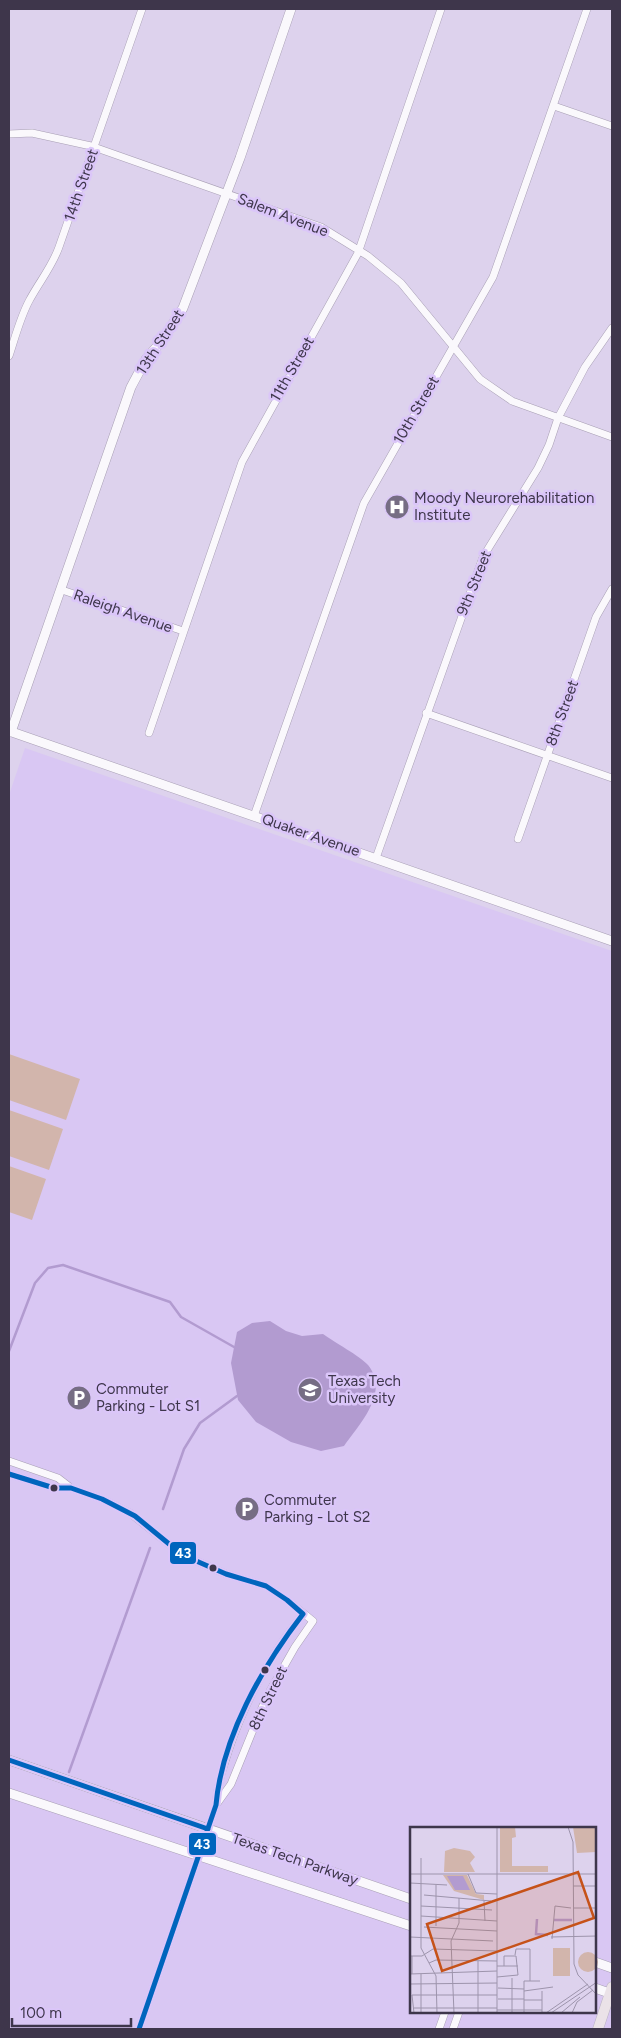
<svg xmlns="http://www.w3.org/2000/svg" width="621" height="2038" font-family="Figtree,sans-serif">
	<rect width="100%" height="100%" fill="#ddd2ed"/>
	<path fill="#d9c7f3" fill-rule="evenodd" d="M25 748 612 951V2029H9V795ZM411 1828H595V2012H411Z"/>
	<path fill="#d2b5ac" d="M9 1054 80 1079 66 1120 9 1100Z
		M9 1110 63 1129 49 1170 9 1156Z
		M9 1166 46 1179 32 1220 9 1212Z"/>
	<path fill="#b29bd0" d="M270 1321 286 1331 302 1336 323 1334C334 1342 360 1356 368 1365 390 1392 360 1424 344 1446L321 1451 291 1442 256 1422 238 1400 231 1363 237 1332 252 1323Z"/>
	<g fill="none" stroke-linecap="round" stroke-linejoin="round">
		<path stroke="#b29bd0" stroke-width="2.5" d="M9 1351 35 1283 48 1268 63 1265 170 1302 181 1317 234 1347
			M163 1509 184 1449 200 1423 237 1396
			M69 1772 150 1548"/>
		<defs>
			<path id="street" d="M554 106 612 126
				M9 134 32 133 91 146 321 227 368 256 401 283 480 379 512 401 612 437
				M9 356C15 338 20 318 29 301 39 282 52 267 59 247L142 9
				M62 590 183 631
				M426 713 612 778
				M149 733 242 462 358 253 441 9
				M254 816 364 503 493 277 587 9
				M518 839 596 617 612 589
				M376 858 483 557 538 468 549 445 558 418 585 367 612 328
				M9 1461 58 1478 71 1488 102 1499 130 1513 174 1548 194 1560 226 1574 266 1586 287 1600 313 1621 295 1647 266 1698 231 1784 216 1805
				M9 1474 54 1488H70
				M139 2029 216 1805C217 1785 223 1768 229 1749 246 1699 270 1655 303 1614
				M439 2029 445 2012
				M453 2029 459 2012"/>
			<path id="secondary" d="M9 731 612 941
				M11 732 131 387 146 359 161 342 183 308 240 158 291 9
				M9 1760 411 1899
				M9 1793 411 1926
				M595 1962 612 1968
				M595 1988 612 1994"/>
			<path id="primary" d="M598 2029 612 1987"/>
		</defs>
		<use href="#street" stroke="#a89fb4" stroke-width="8"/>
		<use href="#secondary" stroke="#a89fb4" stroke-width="10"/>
		<use href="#primary" stroke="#bbb5c3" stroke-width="11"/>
		<use href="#street" stroke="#faf8fc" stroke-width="7"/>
		<use href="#secondary" stroke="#faf8fc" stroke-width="9"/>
		<use href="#primary" stroke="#ebe2e8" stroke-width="10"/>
		<defs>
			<path id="bus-1" d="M9 1474 54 1488H71L102 1499 135 1516 174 1548 194 1560 226 1574 266 1586 287 1600 303 1614C262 1667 222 1737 216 1805L139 2029
				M9 1760 208 1829"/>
		</defs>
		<use href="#bus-1" stroke="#dbc6f9" stroke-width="9"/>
		<use href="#bus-1" stroke="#0065bd" stroke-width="5"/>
	</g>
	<defs>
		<symbol id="hospital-disc" viewBox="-11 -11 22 22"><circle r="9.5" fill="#766d84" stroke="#dbc6f9"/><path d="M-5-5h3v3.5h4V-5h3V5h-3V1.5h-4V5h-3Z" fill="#fff"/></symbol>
		<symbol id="university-disc" viewBox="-11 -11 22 22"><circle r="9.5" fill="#766d84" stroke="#dbc6f9"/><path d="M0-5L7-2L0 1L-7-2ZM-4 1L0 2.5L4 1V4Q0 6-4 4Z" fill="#fff"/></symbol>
		<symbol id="parking-disc" viewBox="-11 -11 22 22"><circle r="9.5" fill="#766d84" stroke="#dbc6f9"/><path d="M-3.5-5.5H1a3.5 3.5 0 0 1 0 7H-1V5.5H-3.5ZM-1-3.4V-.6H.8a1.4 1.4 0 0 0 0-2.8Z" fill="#fff"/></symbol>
	</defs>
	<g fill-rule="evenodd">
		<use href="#hospital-disc" x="383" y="493" width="28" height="28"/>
		<use href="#university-disc" x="296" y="1376" width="28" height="28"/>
		<use href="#parking-disc" x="65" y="1384" width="28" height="28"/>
		<use href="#parking-disc" x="233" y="1495" width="28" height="28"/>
	</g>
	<g fill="#3e364b" stroke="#dbc6f9" stroke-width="2">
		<circle cx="54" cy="1488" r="4.5"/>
		<circle cx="213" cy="1568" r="4.5"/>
		<circle cx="265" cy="1670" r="4.5"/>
	</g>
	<g text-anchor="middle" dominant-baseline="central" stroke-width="5" stroke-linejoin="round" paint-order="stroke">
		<g font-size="15" fill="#3e364b" stroke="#dbc6f9">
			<text transform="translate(81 185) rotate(-71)">14th Street</text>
			<text transform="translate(283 215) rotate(21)">Salem Avenue</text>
			<text transform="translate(160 342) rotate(-57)">13th Street</text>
			<text transform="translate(292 369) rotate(-60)">11th Street</text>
			<text transform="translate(416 410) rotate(-60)">10th Street</text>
			<text transform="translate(474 583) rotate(-68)">9th Street</text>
			<text transform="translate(123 611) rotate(19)">Raleigh Avenue</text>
			<text transform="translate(562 713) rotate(-70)">8th Street</text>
			<text transform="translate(311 835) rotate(19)">Quaker Avenue</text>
			<text transform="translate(268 1698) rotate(-64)">8th Street</text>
			<text transform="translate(295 1859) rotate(19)">Texas Tech Parkway</text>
		</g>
		<g font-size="15" fill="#3e364b" stroke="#dbc6f9" text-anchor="start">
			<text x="414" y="498">Moody Neurorehabilitation<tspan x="414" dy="17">Institute</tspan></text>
			<text x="328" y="1381">Texas Tech<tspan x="328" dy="17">University</tspan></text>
			<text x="96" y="1389">Commuter<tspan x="96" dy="17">Parking - Lot S1</tspan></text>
			<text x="264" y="1500">Commuter<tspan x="264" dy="17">Parking - Lot S2</tspan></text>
		</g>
	</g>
	<g transform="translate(410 1827)">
		<rect width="186" height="186" fill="#ddd2ed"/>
		<path d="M90 0H105L106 10 102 11V39H138V45H90ZM163 0H186V25L167 26ZM44 21 60 24 65 30 60 36 65 45H34L35 24ZM33 48H57L66 67 74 68V73L44 64ZM143 121H160V149H143ZM168 135a10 10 0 1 1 20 0a10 10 0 1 1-20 0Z" fill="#d2b5ac"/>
		<path d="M37 49H53L60 63H45Z" fill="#b29bd0"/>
		<path fill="none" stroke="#b29bd0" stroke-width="2.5" d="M127 92 126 107 138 108M144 93H162"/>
		<path fill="none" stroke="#9d94ac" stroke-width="1" d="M158 0 163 15 164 137 168 148 187 168M11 31V47M0 47H187M11 47V121L26 149 27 186M58 47 66 66 87 67M0 56 37 58M163 59H187M14 68 81 74M74 74 75 94M11 79 82 83M164 81H187M11 89 87 94M26 99V58M14 100 87 104M0 110 83 114M141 110 187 109M142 112 145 79 161 81M105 128 106 122H120V154M0 129H12L23 122 87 124M2 129V147M19 136 26 133 87 134M87 139H108M0 147 87 144M87 150 108 148 106 129H94V139M102 151V186M0 157 87 156M88 161 114 162M114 164 143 160M132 164V186M11 168H87M88 172H114M114 173H132M4 181H87M87 183H132M4 186 2 168H11M11 186V147M44 186 41 114 49 96V71M68 186V134M87 186V0M114 186V154H130M136 186 178 157M141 186 187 155M151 186 170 170M162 186 167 175 183 163"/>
		<path fill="#c65219" fill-opacity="0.15" stroke="#c65219" stroke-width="2.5" d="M168 45 184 91 32 144 17 97Z"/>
		<rect width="186" height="186" fill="none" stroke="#3e364b" stroke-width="2.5"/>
	</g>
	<g stroke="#dbc6f9" stroke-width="2">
		<rect x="169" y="1541" width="28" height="24" rx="5" fill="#0065bd"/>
		<rect x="188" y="1832" width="29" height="24" rx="5" fill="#0065bd"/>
	</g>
	<g font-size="14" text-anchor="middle" font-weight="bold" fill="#fff">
		<text x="183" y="1558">43</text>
		<text x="202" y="1849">43</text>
	</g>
	<rect width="621" height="2038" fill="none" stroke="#3e364b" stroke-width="20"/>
	<path d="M12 2018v8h119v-8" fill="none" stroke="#3e364b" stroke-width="2.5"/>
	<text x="20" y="2018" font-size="15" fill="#3e364b" stroke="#dbc6f9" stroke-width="4" paint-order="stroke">100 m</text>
</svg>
